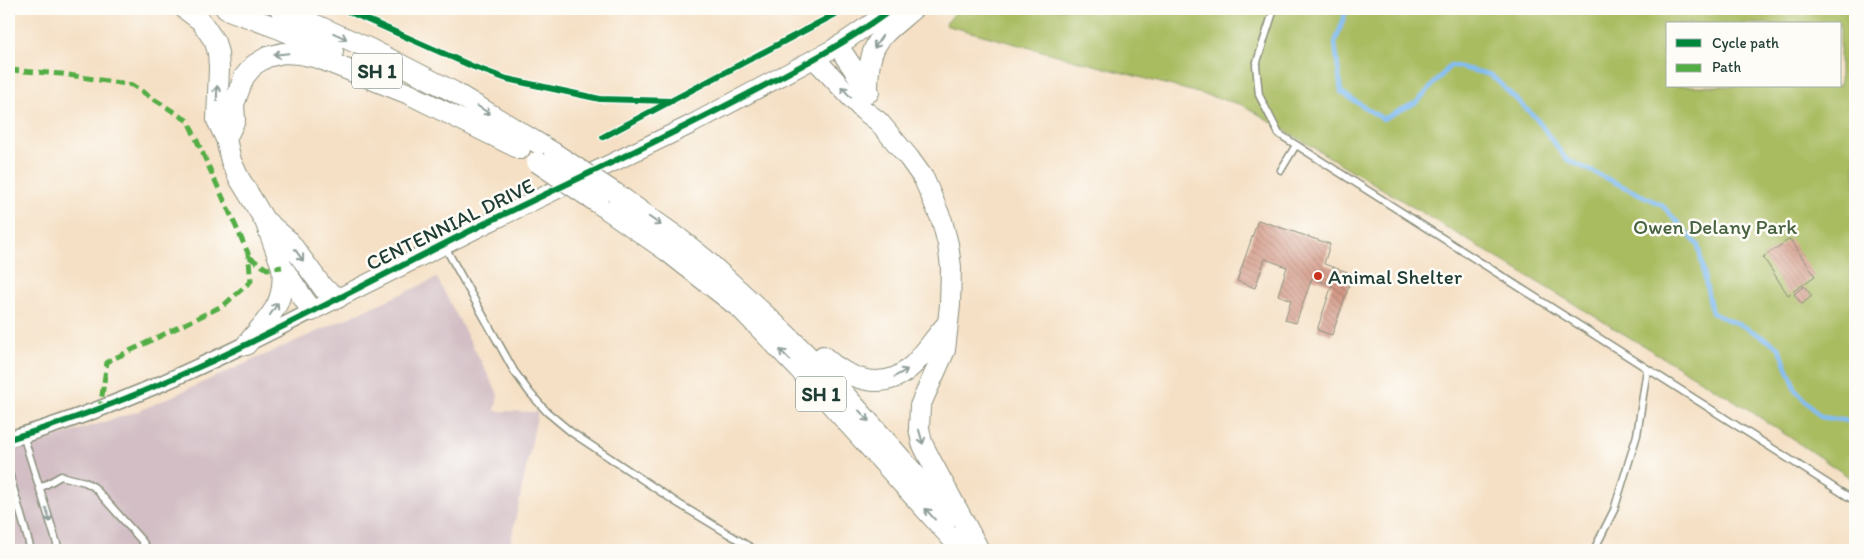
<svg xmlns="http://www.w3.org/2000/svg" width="1864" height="559" font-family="Itim,sans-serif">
	<defs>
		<pattern id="building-back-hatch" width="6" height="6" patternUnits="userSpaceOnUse" patternTransform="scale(1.25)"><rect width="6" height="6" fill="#d49987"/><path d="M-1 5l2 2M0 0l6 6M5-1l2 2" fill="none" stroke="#ab7e6f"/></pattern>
	</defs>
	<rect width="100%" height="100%" fill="#fdfcf7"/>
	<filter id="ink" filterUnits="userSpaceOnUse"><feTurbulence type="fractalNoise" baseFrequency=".02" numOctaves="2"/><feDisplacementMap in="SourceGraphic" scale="10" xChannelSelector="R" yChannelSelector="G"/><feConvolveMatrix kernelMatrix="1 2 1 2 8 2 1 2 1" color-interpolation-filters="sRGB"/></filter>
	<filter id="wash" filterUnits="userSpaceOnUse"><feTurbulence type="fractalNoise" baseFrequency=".0096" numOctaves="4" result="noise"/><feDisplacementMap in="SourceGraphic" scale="20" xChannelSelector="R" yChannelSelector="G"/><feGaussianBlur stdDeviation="1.12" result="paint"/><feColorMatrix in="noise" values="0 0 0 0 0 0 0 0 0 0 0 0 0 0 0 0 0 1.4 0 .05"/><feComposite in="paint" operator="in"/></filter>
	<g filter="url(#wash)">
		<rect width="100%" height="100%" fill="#f5e0c5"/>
		<path fill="#d2bec4" d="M437 278 498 394 495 411 538 412 509 550H9V452L139 411Z"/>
		<path fill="#a9bc60" stroke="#647c4a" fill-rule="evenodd" d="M958 9H1855V481L1737 402 1243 105 945 25ZM1668 24H1840V86H1668Z"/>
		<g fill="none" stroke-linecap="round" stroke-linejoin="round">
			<path stroke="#81bcf3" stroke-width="4.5" d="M1347 9 1335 43 1341 92 1383 119 1417 102 1451 65 1491 75 1536 118 1566 159 1662 205 1698 245 1712 313 1747 328 1779 347 1797 392 1821 417 1855 422"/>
		</g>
		<g id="blocks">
			<path fill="url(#building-back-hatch)" d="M1258 220 1330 244 1324 264 1353 274 1332 335 1317 330 1332 285 1312 278 1296 323 1285 320 1291 300 1278 295 1287 267 1265 259 1255 288 1237 281Z
				M1790 239 1815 276 1788 295 1763 257Z
				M1804 286 1812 296 1802 304 1794 294Z"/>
		</g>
	</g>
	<g filter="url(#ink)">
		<use href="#blocks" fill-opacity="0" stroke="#8a8e7c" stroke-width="1"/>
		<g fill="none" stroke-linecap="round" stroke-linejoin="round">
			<defs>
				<path id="service" d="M1274 9 1256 65 1259 95 1279 134 1855 501
					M1281 170 1296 145
					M445 247 514 371 530 393 547 412 571 432 679 504 755 550
					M23 435 59 550
					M9 473 31 550
					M40 488 61 476 85 482 94 487 142 541 148 550
					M1594 550 1614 510 1637 435 1647 369"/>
				<path id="tertiary" d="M9 439C115 409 214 361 312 311"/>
				<path id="secondary" d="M312 311 488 223 692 124 838 46 892 9"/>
				<path id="trunk" d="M185 9 201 21 215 42 218 53 219 68 217 120 226 139 231 161 239 178 265 221 282 267 312 311
					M226 9 280 29 333 52
					M280 9 370 49 454 92 554 153
					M838 46 869 92
					M815 59 862 109 879 122 909 158 924 179 942 221 948 244 951 267 950 305 945 350 920 406 919 428 922 443 930 459 977 546
					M868 91C868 42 878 39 913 9
					M226 139 235 120 234 104 244 77 254 65 267 57 283 53 300 54 318 58 409 94 520 149
					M615 193 680 239 705 259 786 334 832 380 952 516
					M598 203 667 251 742 310 798 368 962 550
					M267 222 288 240 324 289 338 298
					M246 345C269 316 286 306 282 267
					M823 356C848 379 884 394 913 365 925 353 935 337 947 324"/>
			</defs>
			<use href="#service" stroke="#8a8e7c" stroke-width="9"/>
			<use href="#tertiary" stroke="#8a8e7c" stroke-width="18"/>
			<use href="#secondary" stroke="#8a8e7c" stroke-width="20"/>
			<use href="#trunk" stroke="#8a8e7c" stroke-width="22"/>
			<use href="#service" stroke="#fff" stroke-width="6"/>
			<use href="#tertiary" stroke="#fff" stroke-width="15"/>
			<use href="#secondary" stroke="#fff" stroke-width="18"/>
			<use href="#trunk" stroke="#fff" stroke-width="20"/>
			<defs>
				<path id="trunk-bridge" d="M554 153 615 193
					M537 162 598 203"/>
			</defs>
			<use href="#trunk-bridge" stroke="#8a8e7c" stroke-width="22" stroke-linecap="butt"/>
			<use href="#trunk-bridge" stroke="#fff" stroke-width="20"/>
			<path stroke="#52ad45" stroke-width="5" stroke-dasharray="10 5" stroke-linecap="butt" d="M9 70 62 74 132 85 188 121 248 253 251 281 224 305 107 362 100 409
				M249 257 267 269 282 267"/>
			<defs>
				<path id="cycleway" d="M343 9 474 67 507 79 600 99 672 101
					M603 137 845 9
					M9 439C179 390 332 299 490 221 578 178 666 138 752 92 800 67 848 42 892 9"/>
			</defs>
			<use href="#cycleway" stroke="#fdfcf7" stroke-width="9"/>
			<use href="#cycleway" stroke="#00873e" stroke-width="6"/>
		</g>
		<defs><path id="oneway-shaft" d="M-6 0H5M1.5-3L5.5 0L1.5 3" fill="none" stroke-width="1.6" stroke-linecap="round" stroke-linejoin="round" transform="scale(1.25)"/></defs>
		<g stroke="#8f9e9a">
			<use href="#oneway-shaft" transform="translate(340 36) rotate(24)"/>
			<use href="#oneway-shaft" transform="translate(878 42) rotate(124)"/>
			<use href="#oneway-shaft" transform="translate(281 54) rotate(174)"/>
			<use href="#oneway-shaft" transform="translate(846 92) rotate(-132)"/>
			<use href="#oneway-shaft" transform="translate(217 93) rotate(-88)"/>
			<use href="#oneway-shaft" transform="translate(484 110) rotate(32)"/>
			<use href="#oneway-shaft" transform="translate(655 221) rotate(35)"/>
			<use href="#oneway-shaft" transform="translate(299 255) rotate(54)"/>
			<use href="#oneway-shaft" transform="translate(274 309) rotate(-56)"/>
			<use href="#oneway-shaft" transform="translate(785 355) rotate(-134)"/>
			<use href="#oneway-shaft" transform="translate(901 373) rotate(-30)"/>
			<use href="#oneway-shaft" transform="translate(864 416) rotate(48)"/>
			<use href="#oneway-shaft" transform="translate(921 437) rotate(74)"/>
			<use href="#oneway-shaft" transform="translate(930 514) rotate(-132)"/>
			<use href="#oneway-shaft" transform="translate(48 515) rotate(73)"/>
		</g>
	</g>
	<circle fill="#c8321e" stroke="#fdfcf7" stroke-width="2" cx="1318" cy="276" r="5"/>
	<g text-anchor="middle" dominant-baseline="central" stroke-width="5" stroke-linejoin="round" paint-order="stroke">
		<g fill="#fdfcf7" stroke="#62766e" stroke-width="1">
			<rect x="352" y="53.5" width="50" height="35" rx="4"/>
			<rect x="796" y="376.5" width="50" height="35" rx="4"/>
		</g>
		<g font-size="20" font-weight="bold" fill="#1f3d34">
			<text x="377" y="71">SH 1</text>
			<text x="821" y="394">SH 1</text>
		</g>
		<g font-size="21" fill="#1f3d34" stroke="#fdfcf7">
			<text transform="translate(450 224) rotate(-26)">CENTENNIAL DRIVE</text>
		</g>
		<g font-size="21" fill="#486341" stroke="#fdfcf7">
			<text x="1715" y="226">Owen Delany Park</text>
		</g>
		<g font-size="21" fill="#1f3d34" stroke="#fdfcf7" text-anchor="start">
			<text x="1328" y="276">Animal Shelter</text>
		</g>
	</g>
	<rect width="1864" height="559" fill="none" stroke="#fdfcf7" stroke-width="30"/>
	<rect x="1666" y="22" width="175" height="65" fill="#fdfcf7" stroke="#a4b0a9"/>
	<rect x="1676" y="39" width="25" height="8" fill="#00873e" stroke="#a4b0a9"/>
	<text x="1712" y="48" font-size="15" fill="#1f3d34">Cycle path</text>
	<rect x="1676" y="64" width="25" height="8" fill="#52ad45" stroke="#a4b0a9"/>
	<text x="1712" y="72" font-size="15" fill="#1f3d34">Path</text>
</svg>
